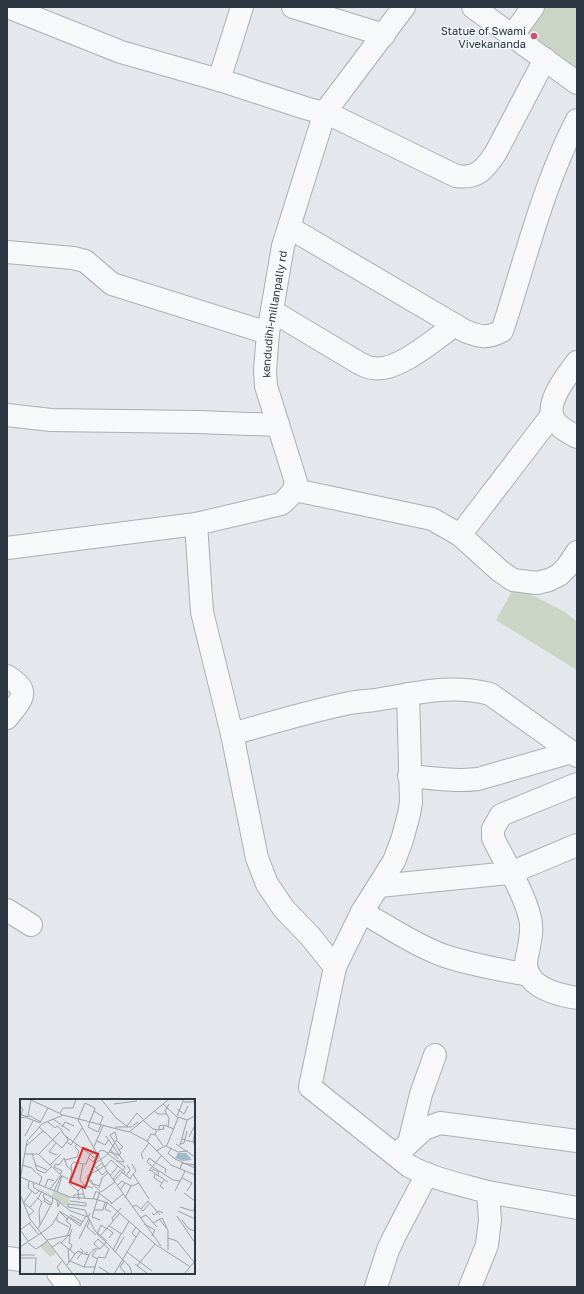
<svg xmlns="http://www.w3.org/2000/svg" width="584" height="1294" font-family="'Golos Text',sans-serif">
	<rect width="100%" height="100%" fill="#e4e7eb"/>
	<path fill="#cbd4c5" d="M538 7H577V87L518 34Z
		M515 586 565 612 577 622V670L496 620Z"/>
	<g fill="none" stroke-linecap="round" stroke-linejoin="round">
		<defs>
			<g id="minor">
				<path d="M8 7 121 52 226 82 302 107 316 111 325 112 404 7"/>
				<path d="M293 7 384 35"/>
				<path d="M473 7 577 83"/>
				<path d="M512 36 533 7"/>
				<path d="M219 80 242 7"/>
				<path d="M290 228 465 331C481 337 486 339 502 331L505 322C527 254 544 183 577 120"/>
				<path d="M7 252 73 258 85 261 112 284 268 333"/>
				<path d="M272 311 359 363C363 365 368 368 373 368 397 373 436 338 455 325"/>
				<path d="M577 362C568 374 548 399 552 415 554 425 568 432 577 437"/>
				<path d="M7 415 51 420 198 422 278 425"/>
				<path d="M295 490 432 519 460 535 500 571 513 580 537 583 549 580 559 575 567 567 577 552"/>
				<path d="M460 535 552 415"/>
				<path d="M7 548 196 524"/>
				<path d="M7 676C32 692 22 698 7 718"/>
				<path d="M232 734C271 723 310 711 350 703 360 701 371 701 381 699 418 693 452 684 490 694L577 756"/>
				<path d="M409 776C432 778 455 782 478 779L572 752"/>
				<path d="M577 784 501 815 493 829V838C505 863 524 892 530 918 533 929 530 941 528 952 527 955 526 960 526 964 527 988 558 995 577 998"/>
				<path d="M379 886 510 873 577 845"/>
				<path d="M7 910 31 925"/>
				<path d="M362 912 394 861 402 840 409 814 411 802 408 694"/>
				<path d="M335 967 362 912C387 926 418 947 445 956 472 965 501 970 529 975"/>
				<path d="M409 1143 421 1094 435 1055"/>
				<path d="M396 1155 424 1129 440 1123 577 1141"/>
				<path id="s1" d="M488 1192C462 1185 433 1179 409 1166L310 1087 335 967 310 936 284 909 267 884 257 858 232 734 202 612 196 524 281 504C289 497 294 493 296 482L266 386 265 370 268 333 283 246 325 112 456 176C477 179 484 170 495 154L545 59"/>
				<path d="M7 1258 21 1260"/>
				<path d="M58 1273 69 1287"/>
				<path d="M376 1287 388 1250 395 1235 427 1174"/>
				<path d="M470 1287 487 1245 490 1220 488 1192 577 1208"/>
			</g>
		</defs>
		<use href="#minor" stroke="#a9afb5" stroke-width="24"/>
		<use href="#minor" stroke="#f6f8f9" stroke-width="22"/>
	</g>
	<circle fill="#c75274" stroke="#f3f6f8" stroke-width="1.5" cx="534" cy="36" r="4"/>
	<g text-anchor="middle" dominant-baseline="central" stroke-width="3" stroke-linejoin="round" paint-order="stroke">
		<g font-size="11" fill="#2c3742" stroke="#f3f6f8" text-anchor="end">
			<text x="526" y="30">Statue of Swami<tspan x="526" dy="13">Vivekananda</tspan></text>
		</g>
		<g font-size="11" fill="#2c3742" stroke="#f3f6f8">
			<text stroke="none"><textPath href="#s1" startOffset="1096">kendudihi-millanpally rd</textPath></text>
		</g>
	</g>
	<g transform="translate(20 1099)">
		<rect width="175" height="175" fill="#e4e7eb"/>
		<path d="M14 86 32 96 33 92 50 98 48 108ZM26 142 36 154 30 158 20 147Z" fill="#cbd4c5"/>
		<path d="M158 54H166L172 61 163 62 155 59Z" fill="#a1bac8"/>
		<path fill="none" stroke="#9aa1a7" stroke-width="1" d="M9 0 43 16 109 33 149 0M81 0 96 19 108 28M95 0H108M164 3H174V0M94 5 117 2M0 7 3 10 1 16 6 17M157 10 164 15 168 7M74 12 75 9 65 4 58 21 87 72 141 147M134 12 138 15H147M40 14 43 9H53L56 0M8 17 11 1M157 17 164 0M5 18 20 24 28 9M158 18 167 21 175 17M0 19 10 17 21 23M33 20 50 32M123 21 133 30 138 31 144 30 143 27M28 23 35 29 37 27 41 30 44 36 70 55 75 53M80 25 83 18 74 12 68 28 78 33 81 26M107 27 117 14 123 20M19 28 42 49 48 41 46 37M42 28 45 23 54 27M95 28H111L118 23M148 28 149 19 145 12 149 5M137 31 135 35 143 47M139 31V27L144 26 154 30M110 33 127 42 151 66 175 76M5 37 13 22M86 37 104 63 97 62M169 38 175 26M162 40 173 43 175 47M96 41 103 48 99 51M77 42 85 46 89 40M47 43 51 46 62 29M127 43 131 35 135 36M173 43 175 31M36 44 29 53 37 56M156 45 175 58M160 45 164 44 167 32M160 46 167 21M6 47 23 32M146 47 158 53 168 52M73 50 83 27M90 50 98 60M151 50 148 54 155 60 175 69M136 52 147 46 158 19 143 5M89 53 99 56 101 54 90 36 95 33M12 54 17 71 25 74 32 67M5 55H18L30 66M19 55 40 33M76 55 82 51 88 54M88 55 105 68 103 71M68 58 73 63 77 58M123 60 121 55 129 44M45 61 57 58 59 52 55 48 57 45M80 61 88 55 97 40 95 33M80 61 73 66 76 69 82 64M136 64 146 70 145 74M112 65 116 72 113 75M2 66 12 69 16 74M16 66 27 71M84 67 78 71 82 76 87 72M85 68 91 61 105 73 104 75M133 68 153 81 160 82M133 68 127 63 129 59 136 64M76 69 78 71 68 76 67 80 80 92 72 118 80 121M132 70 139 73 137 77M160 70 162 64 175 66M130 71 148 83M52 72 49 84 58 92M129 72 141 57M17 74 22 78 19 86M40 75 30 66 41 55M135 75 134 79 142 84M90 77 98 67M106 77 110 71 107 66M0 78 50 98 75 100 88 104 135 145 169 167M162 79 172 84 167 92M48 80 40 76 42 72 34 68 35 65 39 66 44 59 47 67 52 72 51 66 54 63 63 65M93 80 100 71 102 73M0 81 7 42 22 25 43 16M9 82 8 89 16 95 20 91M69 82 71 81 73 85 80 87M94 82 102 73 110 80 113 75 129 100M13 84 14 89 33 99 32 104 18 130M105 84 112 87 119 84M64 86 60 81 63 65H66L70 55 74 59 77 56M97 87 102 82 105 84 100 91M25 88 28 80 34 82M62 88 65 100M79 89 82 79 88 74M30 90 40 77M144 90 140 87 144 81M34 92 41 77M155 92 165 72M37 93 42 77M81 93 95 83M164 94 175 102M0 95 10 120 53 175M25 99 24 102 30 106 32 105 23 98 25 94M33 99 37 101 38 108 40 103 37 101M53 99 54 96 63 95M105 99 111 87M73 100 76 92 92 104M59 101 58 92 64 86 73 89M50 102 66 104V107L48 105V108L65 111 68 118 70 114M3 103 14 112 8 117M4 103 12 92M40 104 51 112 68 118 75 132 87 142M87 104 85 110 91 113M91 105 103 95M10 108 18 99M112 108 116 106 123 112 129 105M160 108 173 112 175 108M121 110 128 102 140 116M74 111H83L85 103M158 112 175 120M132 114 134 116 139 112 143 114M50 116 63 123M157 117 175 144M37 119V122L49 128M120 119 126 116 137 128M139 120 148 131V151M48 121 39 112 61 125M70 121 67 128 76 136M162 121 169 130 175 132M93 122 92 119 101 109M9 124 19 136M133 124 142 119 147 129M124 125 135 131 132 137M20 126 19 111 22 103 18 99 22 92M89 127 102 135 109 122M116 128 112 134 116 138M87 129 93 134 89 139M0 131 9 143M0 131 11 123M21 134 32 126 39 114M81 136 100 114M148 139 157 142 174 163M59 140 69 119M27 141 50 136 52 130M75 143 74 145 80 150 86 143 77 135 81 126 87 130M86 143 110 168 112 175M8 144 16 150 28 142M41 144 47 138 51 126 46 122 48 118 60 127 66 117M0 148 21 134M32 148 40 143 55 155 47 166M48 149 49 163M50 151 52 146 49 144 50 136M76 151 72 157 77 160M93 151 101 135M95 153 104 138M107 153 120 132M55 155 58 152 64 155 68 153M65 155 69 156 74 150H79M0 156H15M69 156 64 168H76M0 159H16L15 175M57 160 63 152 60 149M50 162 64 168M104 162 100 168 106 175M115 165 128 175M117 167 135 145M79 168 90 175M41 175 37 168 43 161M73 175 78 158 85 159 89 150 78 140 75 143M94 175 107 153 132 172M164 175 175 162"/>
		<path fill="#d62828" fill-opacity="0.15" stroke="#d62828" stroke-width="2" d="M63 49 78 55 65 89 50 83Z"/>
		<rect width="175" height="175" fill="none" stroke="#2c3742" stroke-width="2"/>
	</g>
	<rect width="584" height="1294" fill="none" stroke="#2c3742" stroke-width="16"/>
</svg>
